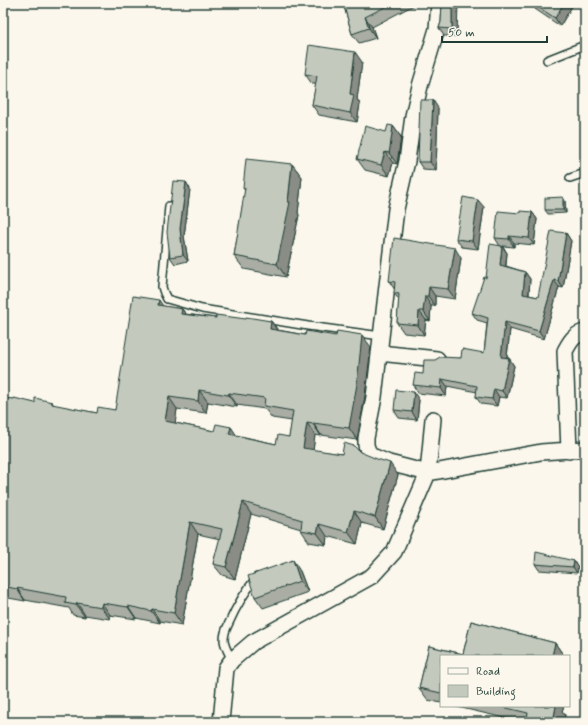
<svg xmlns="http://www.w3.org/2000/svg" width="588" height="725" font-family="Mynerve,sans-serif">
	<rect width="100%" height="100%" fill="#fbf7ec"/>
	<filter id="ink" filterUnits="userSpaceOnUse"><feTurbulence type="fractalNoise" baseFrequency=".025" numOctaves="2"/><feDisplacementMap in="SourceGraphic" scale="8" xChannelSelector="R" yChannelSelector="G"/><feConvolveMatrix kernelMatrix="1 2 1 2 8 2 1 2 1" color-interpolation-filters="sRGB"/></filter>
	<g filter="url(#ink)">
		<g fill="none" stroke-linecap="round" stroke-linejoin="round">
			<defs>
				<path id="service" d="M547 60 585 45
					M570 178 585 173
					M169 206 162 287 164 293 167 299 202 309 308 326 381 336
					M232 660C229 654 224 646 224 640 224 634 226 629 228 625 236 607 245 591 257 577"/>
				<path id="minor" d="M379 353 437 359
					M433 419 428 473 389 463 372 456 368 451 366 445V438L374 397 396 209 407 161 413 116 420 86 437 29 439 3
					M569 451 565 351C570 342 574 334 585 332
					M221 722 226 668 232 660 253 642 372 576 394 552 428 473 541 452 585 449"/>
			</defs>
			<use href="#service" stroke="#1f3d34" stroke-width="10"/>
			<use href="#minor" stroke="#1f3d34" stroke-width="18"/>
			<use href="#service" stroke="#fbf7ec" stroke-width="7"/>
			<use href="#minor" stroke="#fbf7ec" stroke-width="15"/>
		</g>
		<path fill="#a9ada3" stroke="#1f3d34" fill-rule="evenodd" d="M343 3H412L414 5 372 27 376 38 359 43 352 34Z
			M442 3 457 36H444L439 28 441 22Z
			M531 3H574L560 26 535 9Z
			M362 62 357 99 360 104 357 122 319 115 312 105 316 84H312L305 74Z
			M438 108 436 170 423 169 418 162Z
			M393 126 401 137 397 164 393 163 389 176 365 170 357 159 386 132Z
			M292 164 302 177 298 213 299 215 286 277 244 269 234 256 245 191 243 188Z
			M186 182 190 189 184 236 188 261 175 264 170 257Z
			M565 201 566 213 548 214 545 210Z
			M484 207 478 249 462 247 456 239Z
			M532 212 537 219 534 245 514 243V247L503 246 507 253 506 266 525 272 530 279 529 295 538 297 566 233 571 241 563 288 559 287 544 339 510 329 507 358H509L514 366 507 398 499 397 497 406 481 404 476 397 477 392 447 386 446 396 418 393 413 385 435 360 461 358 484 353 487 323 477 320 472 313 500 246 495 238 520 213Z
			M461 258 455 299 435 296V306H431L430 321 426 320 424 335 404 333 397 323 399 300 394 293 395 290 389 281Z
			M163 306 182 309 186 314 216 318 271 321 278 330 371 347 365 396 357 440 321 435V436L315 435 313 450 342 454 360 452 398 475 383 529 362 523 357 544 327 536 326 545 309 542 301 530V529L251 514 235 579 222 575 213 564 220 539 198 534 182 625 160 621V623L136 618V619L110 615V619L85 615V617L73 615 69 608 25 600V601L3 597V398L35 403 52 402 54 405 97 413 115 410ZM208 402 237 407V405L265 409 272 418 292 421 289 437 276 444 236 435 231 427 214 431 175 423 177 409 206 413Z
			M419 400 417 420 399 418 394 410Z
			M574 561 578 567 577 573 539 570 535 564Z
			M300 571 308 592 263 608 255 597Z
			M471 621 555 643 564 656H441V703L428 700 419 688 429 646 463 654Z
			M453 706H564L562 711 565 715 564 722H522Z"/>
		<path fill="#898d85" stroke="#1f3d34" d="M452 3H458L457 36 452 29Z
			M564 3H574L560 26 555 18Z
			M365 17 372 27 376 38 369 28Z
			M355 52 362 62 357 99 360 104 357 122 350 113V94Z
			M433 100 438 108 436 170 430 162Z
			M393 126 401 137 397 164 389 153Z
			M385 152 393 163 389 176 381 165Z
			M292 164 302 177 298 213 299 215 286 277 277 264 288 202Z
			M186 182 190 189 184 236 188 261 183 255 180 229Z
			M563 197 565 201 566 213 563 210Z
			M478 200 484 207 478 249 472 241Z
			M532 212 537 219 534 245 529 238Z
			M566 233 571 241 563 288 558 281Z
			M509 236 514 243V247L509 239Z
			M502 246 507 253 505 272 500 265Z
			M455 248 461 258 455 299 448 289Z
			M525 272 530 279 528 302 523 294Z
			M554 280 559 287 544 339 539 331Z
			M429 287 435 296V306L428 296Z
			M425 296 431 306 430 321 423 311Z
			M159 300 167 312 158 305Z
			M182 309 190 321 181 314Z
			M419 311 426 320 424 335 418 325Z
			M271 321 279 333 270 329Z
			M505 322 510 329 506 364 501 357Z
			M362 335 371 347 365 396 357 440 349 428Z
			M509 358 514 366 507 398 502 391Z
			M442 379 447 386 446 396 441 388Z
			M494 389 499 397 497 406 492 399Z
			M199 390 208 402 206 413 198 401Z
			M414 392 419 400 417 420 412 412Z
			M229 393 237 405V407L228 395Z
			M169 397 177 409 174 433 165 421Z
			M307 423 315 435 312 460 303 448Z
			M313 423 321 435V436L313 424Z
			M231 427 239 439 229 434Z
			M390 463 398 475 383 529 375 517Z
			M243 502 251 514 235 579 226 567Z
			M354 511 362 523 357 544 348 532Z
			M190 522 198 534 182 625 174 613Z
			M319 524 327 536 326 545 317 533Z
			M293 560 300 571 308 592 300 581Z
			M574 561 578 567 577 573 573 567Z
			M17 588 25 600V601L17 589Z
			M77 603 85 615V617L76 605Z
			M102 603 110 615V619L101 607Z
			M128 606 136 618V619L128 607Z
			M152 609 160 621V623L151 611Z
			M555 643 564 656H552Z
			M556 706H564L562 711 565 715 564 722H553Z"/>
		<path fill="#c4c9be" stroke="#1f3d34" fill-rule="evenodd" d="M343 3H393L365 17 369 28 352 34Z
			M442 3H452V29L439 28 441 22Z
			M532 3H564L555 18Z
			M309 45 355 52 350 94 354 95 350 113 312 105 317 76 305 74Z
			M420 100H433L430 162H418Z
			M388 125 393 126 390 148 389 153 385 152 381 165 357 159 365 126 386 132Z
			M246 159 292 164 288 202H290L277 264 234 256 245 188H243Z
			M173 181 186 182 180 229 183 255 170 257 167 232Z
			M463 197 478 200 472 241 456 239Z
			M563 197V210H545V198Z
			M498 211 520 213V211L532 212 529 238 509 236V239L495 238Z
			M551 231 566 233 558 281 554 280 539 331 505 322 501 357 509 358 502 391 494 389 492 399 476 397 477 386 442 379 441 388 413 385 415 373 423 374 424 360H435L440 357 461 358 462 349 484 353 488 318 472 313 484 277 486 278 490 244 502 246 500 265 525 272 523 294 538 297Z
			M394 238 455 248 448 289 429 287 428 296H425L423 311H419L418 325 397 323 399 294 394 293 395 282 389 281Z
			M133 296 159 300 158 305 182 309 181 314 216 318V315L246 319V317L271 321 270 329 305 335 306 331 336 336 337 331 362 335 357 384 349 428 313 423V424L307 423 303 448 342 454 344 443 354 446 360 452 377 459 390 463 375 517 354 511 348 532 319 524 317 533 301 530 302 520 243 502 226 567 213 564 222 529 190 522 174 613 152 609 151 611 128 606V607L102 603 101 607 77 603 76 605 65 603 66 597 17 588V589L3 586V398L14 399V398L35 403V398L52 402V404L97 413 98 407 115 410ZM199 390 228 395 229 393 265 398 264 406 293 411 289 437 278 435 276 444 229 434 231 427 216 424 214 431 165 421 169 397 198 401Z
			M396 390 414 392 412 412 394 410Z
			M536 552 574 561 573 567 535 564Z
			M293 560 300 581 255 597 248 576Z
			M471 621 555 643 552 656H441V693L419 688 429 646 463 654Z
			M498 706H556L553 722H550L527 717 528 713Z"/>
	</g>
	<rect width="588" height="725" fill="none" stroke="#fbf7ec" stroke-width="16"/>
	<rect x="8" y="8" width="572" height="709" fill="none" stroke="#1f3d34" stroke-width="1.5" filter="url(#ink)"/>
	<rect x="440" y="655" width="130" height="52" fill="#fbf7ec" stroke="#a3ada2"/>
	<rect x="448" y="668" width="20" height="6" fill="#fbf7ec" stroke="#a3ada2"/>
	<text x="476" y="675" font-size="12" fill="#1f3d34">Road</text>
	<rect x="448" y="685" width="20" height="12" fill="#c4c9be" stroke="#a3ada2"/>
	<text x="476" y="695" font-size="12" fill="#1f3d34">Building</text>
	<path d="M442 36v6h105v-6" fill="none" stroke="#1f3d34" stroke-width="2"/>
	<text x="448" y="36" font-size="12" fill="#1f3d34" stroke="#fbf7ec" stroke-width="3" paint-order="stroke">50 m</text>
</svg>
